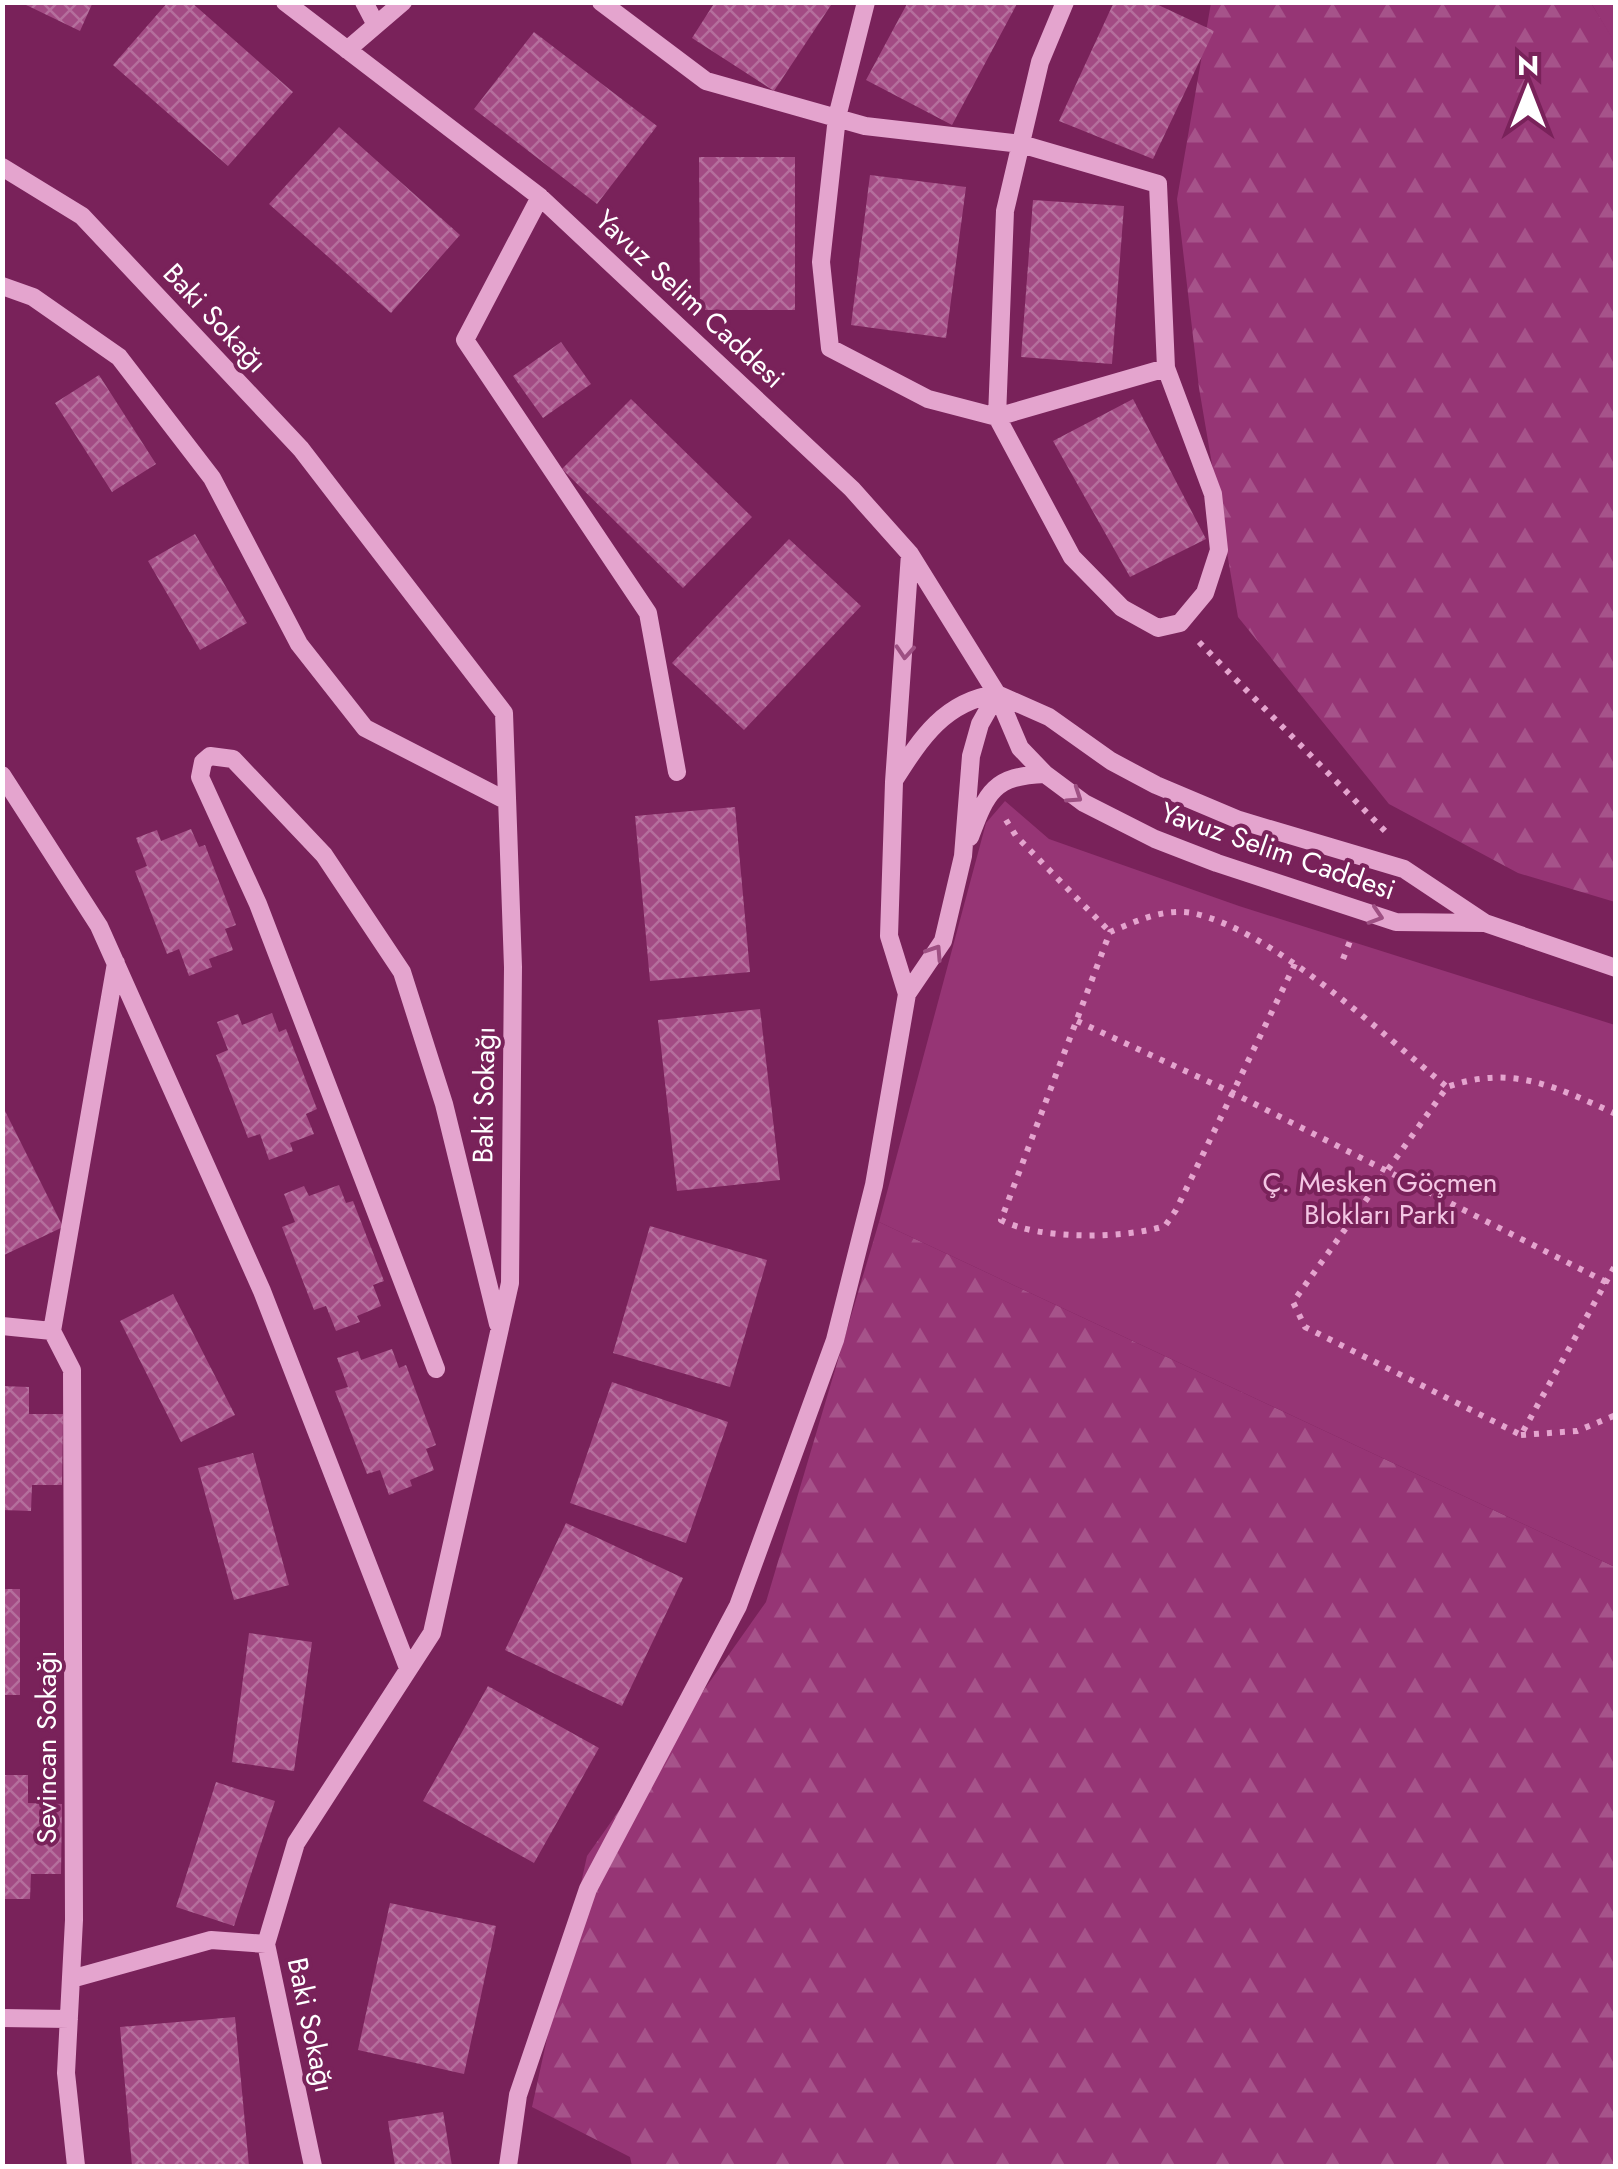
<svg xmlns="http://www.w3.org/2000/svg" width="1618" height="2169" font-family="Jost,sans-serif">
	<defs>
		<pattern id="forest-firs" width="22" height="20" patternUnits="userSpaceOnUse" patternTransform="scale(2.5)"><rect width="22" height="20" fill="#963575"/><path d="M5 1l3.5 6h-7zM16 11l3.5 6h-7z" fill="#a6538a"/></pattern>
		<pattern id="building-cross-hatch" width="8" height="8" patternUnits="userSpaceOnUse" patternTransform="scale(2.5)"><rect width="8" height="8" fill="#a34b84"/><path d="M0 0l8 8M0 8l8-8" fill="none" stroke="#b56f9d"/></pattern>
	</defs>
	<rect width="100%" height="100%" fill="#79225a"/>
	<path fill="url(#forest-firs)" d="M1211 3H1591L1616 43 1615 902 1518 873 1389 804 1238 617 1199 388 1177 199Z
		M879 1222 1615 1567V2166H632L630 2157 532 2107 587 1856 766 1602Z"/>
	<path fill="#963575" d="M1591 3H1615V43Z
		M1005 801 1049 839 1239 906 1615 1025V1567L879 1222 986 823Z"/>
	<path fill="url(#building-cross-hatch)" d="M20 2H93L80 31Z
		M168 2H191L293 92 228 166 113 65Z
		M715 2H833L774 91 692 38Z
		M908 2H1018L952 125 866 80Z
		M1114 2H1152L1214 31 1153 159 1059 121Z
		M534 32 657 126 597 204 474 109Z
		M339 127 460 235 391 313 269 204Z
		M699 157H795V310H700Z
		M870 175 966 187 946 338 851 325Z
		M1033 200 1124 206 1112 364 1021 357Z
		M561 342 591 384 543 418 513 376Z
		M99 375 156 464 112 492 55 403Z
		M631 399 752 517 683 588 562 469Z
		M1133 399 1206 539 1130 577 1053 441Z
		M195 534 247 623 200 650 148 561Z
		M789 539 861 606 744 730 672 663Z
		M735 807 750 972 650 981 635 816Z
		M191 829 199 847 205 845 236 925 225 929 233 950 209 959 212 967 189 976 179 949 167 954 135 871 147 866 136 838 157 830 161 841Z
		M760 1009 780 1180 677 1191 658 1020Z
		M272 1013 279 1032 286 1029 317 1109 306 1114 314 1134 290 1143 293 1151 269 1160 260 1134 248 1138 216 1055 228 1050 217 1022 238 1014 242 1025Z
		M2 1105 63 1227 2 1256Z
		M339 1185 346 1203 353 1201 384 1281 373 1285 381 1306 357 1316 360 1322 336 1331 326 1306 314 1310 282 1227 295 1222 284 1194 304 1186 309 1196Z
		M650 1226 767 1260 730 1387 613 1353Z
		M173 1294 235 1415 181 1442 120 1321Z
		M392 1349 399 1368 406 1365 436 1445 426 1449 434 1470 410 1480 412 1486 389 1495 380 1470 367 1474 335 1391 348 1387 337 1358 358 1351 361 1360Z
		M612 1382 728 1422 686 1543 570 1503Z
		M2 1386 29 1387V1414H63L62 1485H32L31 1511 2 1510Z
		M253 1453 289 1585 234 1600 198 1468Z
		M566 1523 683 1578 622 1706 505 1650Z
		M2 1589H20V1695H2Z
		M249 1633 312 1642 294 1771 232 1762Z
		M488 1686 599 1748 534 1863 423 1801Z
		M2 1775H28V1803L62 1804 61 1874H31L30 1899H2Z
		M216 1782 275 1801 234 1926 176 1907Z
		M390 1903 496 1926 464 2074 358 2050Z
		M235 2017 249 2166H132L120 2027Z
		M443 2112 452 2166H395L388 2121Z"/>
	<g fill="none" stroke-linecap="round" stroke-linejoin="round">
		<path stroke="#e4a4ce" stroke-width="6" stroke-dasharray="5 8" stroke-linecap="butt" d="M1199 642 1389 835
			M1006 820 1016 836 1110 932
			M1343 959 1352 936
			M1295 964 1176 1210 1165 1226C1124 1239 1039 1240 1001 1220L1110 932C1137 921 1163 908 1192 913 1273 930 1382 1034 1447 1087
			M1077 1021 1231 1092 1606 1282
			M1616 1114C1556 1087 1512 1064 1447 1087L1293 1302 1305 1327 1521 1435 1616 1264
			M1521 1435 1577 1431 1616 1415"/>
		<path stroke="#e4a4ce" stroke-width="18" d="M285 2 540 197 852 489 910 554 997 694 1020 748 1045 774 1084 803 1155 839 1217 863 1396 922 1485 923
			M364 2 376 25
			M601 2 706 81 865 126 1021 144 1158 184 1166 368 1213 494 1219 550 1205 593 1180 623 1158 628 1122 608 1072 557 997 417 1005 211 1040 62 1065 2
			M866 2 837 117 821 262 830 348 928 399 997 417 1166 368
			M347 50 403 2
			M2 167 82 216 301 449 504 713 513 967 510 1283 432 1633 296 1843 266 1944 313 2166
			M540 197 465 340 648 613 677 772
			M2 286 33 297 119 357 212 478 299 644 365 728 507 801
			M910 554 894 782 889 936 907 994 943 941 963 856 971 756 980 724 997 694
			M997 694 1049 717 1111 761 1156 785 1239 820 1404 869 1485 923 1616 968
			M2 775 99 926 262 1291 408 1668
			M895 779C921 738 945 701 997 694
			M970 837C987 791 994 776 1045 774
			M2 1326 52 1331
			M52 1331 72 1370 74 1920 66 2073 76 2166
			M52 1331 116 963
			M436 1369 258 904 200 777 203 762 210 756 233 759 324 855 402 972 444 1104 498 1324
			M71 1979 211 1940 266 1944
			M2 2018 69 2019
			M508 2166 518 2095 588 1889 738 1606 835 1340 874 1185 907 994"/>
	</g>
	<defs><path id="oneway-chevron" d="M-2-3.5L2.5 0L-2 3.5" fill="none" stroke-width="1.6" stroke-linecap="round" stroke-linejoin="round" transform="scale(2.5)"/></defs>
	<g stroke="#9e5083">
		<use href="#oneway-chevron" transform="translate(905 652) rotate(94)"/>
		<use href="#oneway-chevron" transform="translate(1075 796) rotate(34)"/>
		<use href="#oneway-chevron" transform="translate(1376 916) rotate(18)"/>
		<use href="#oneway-chevron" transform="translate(935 952) rotate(-57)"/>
	</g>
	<g text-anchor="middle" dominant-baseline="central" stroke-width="8" stroke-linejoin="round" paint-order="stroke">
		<g font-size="28" fill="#fff" stroke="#79225a">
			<text transform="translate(690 299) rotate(43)">Yavuz Selim Caddesi</text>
			<text transform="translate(215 318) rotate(47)">Baki Sokağı</text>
			<text transform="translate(1278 851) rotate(19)">Yavuz Selim Caddesi</text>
			<text transform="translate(484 1095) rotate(-89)">Baki Sokağı</text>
			<text transform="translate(46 1747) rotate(-90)">Sevincan Sokağı</text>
			<text transform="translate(311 2025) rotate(78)">Baki Sokağı</text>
		</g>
		<g font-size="28" fill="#f4c6e4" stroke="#79225a">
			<text x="1380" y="1182">Ç. Mesken Göçmen<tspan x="1380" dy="32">Blokları Parkı</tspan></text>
		</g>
	</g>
	<rect width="1618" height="2169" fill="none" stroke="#ffffff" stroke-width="10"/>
	<g transform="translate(1528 90)" stroke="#79225a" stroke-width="8" paint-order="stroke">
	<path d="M0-8L18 38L0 25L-18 38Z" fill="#ffffff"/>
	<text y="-15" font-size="28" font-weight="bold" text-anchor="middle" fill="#ffffff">N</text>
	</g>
</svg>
